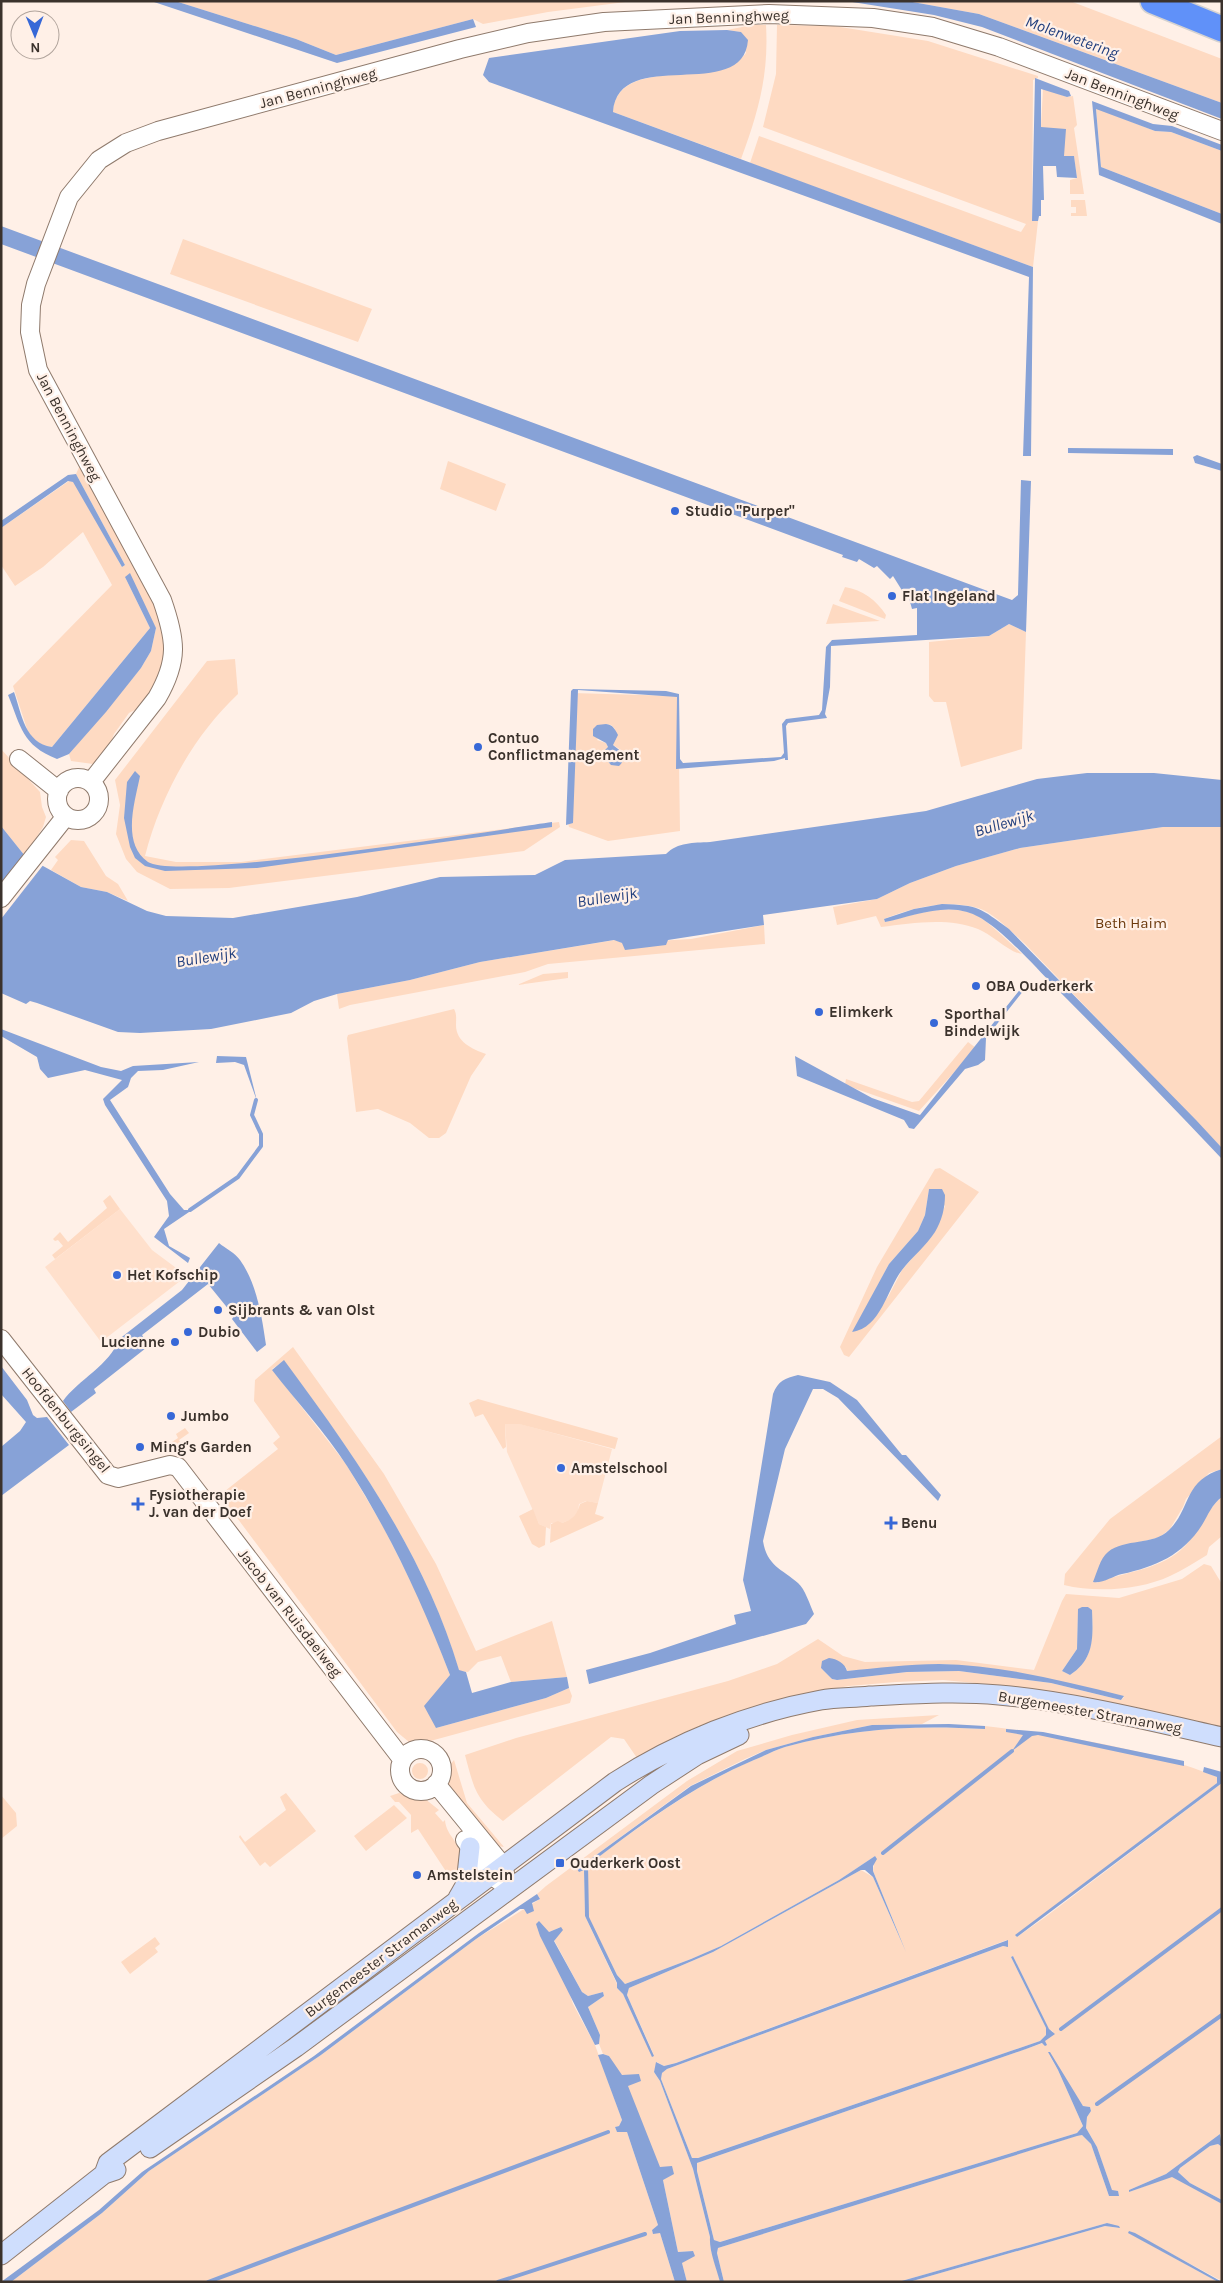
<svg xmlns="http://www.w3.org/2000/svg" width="1223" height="2283" font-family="Karla,sans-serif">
	<rect width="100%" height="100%" fill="#fff0e7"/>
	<path fill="#ffe0cc" d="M120 1209 152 1250 183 1273 184 1278 101 1342 45 1267Z
		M505 1424H520L612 1449 598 1503 586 1501 579 1504 578 1512 572 1519 562 1523H551L550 1529 539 1524 507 1452Z"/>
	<path fill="#fedac2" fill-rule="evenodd" d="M175 1H633L548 12 483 24 473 19 336 55 296 39Z
		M907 1H1070L1222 59V103L979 14Z
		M752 25H766C769 75 758 113 741 159L613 112C618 53 716 92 746 53L741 32 727 30Z
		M777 25 834 26 928 41 1038 76V78L1033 80 1032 221H1038L1033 267 750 163 759 136 1021 232 1026 224 763 127 776 74Z
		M1043 88 1067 97 1073 96 1077 125 1074 128 1084 194H1070V180L1077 178 1074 157 1064 156 1041 127Z
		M1096 108 1155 131 1171 132 1222 151V214L1101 167Z
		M1071 200H1085L1087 216H1071V213H1076V207H1071Z
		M183 239 372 309 358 342 170 274Z
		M448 461 506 484 496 511 440 489Z
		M81 463 144 578 164 628 166 645 160 676 141 707 129 713 114 734 109 748 93 764 71 761 69 754 141 668 151 651 156 628 125 577 150 628 52 747 42 745 29 735 13 686 112 585 83 532 43 567 15 586 1 565V528L69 481 74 482 122 567 125 565 76 474Z
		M845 587C863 590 876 600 886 615L885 619 839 601Z
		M833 604 880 621 826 624Z
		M1009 624 1026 632 1022 749 961 767 946 702H934L929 696V642L989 636Z
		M235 659 238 694C193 736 160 797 145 856L176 862H241L559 822 560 827 524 851 229 888 170 889 137 872 126 859 116 834 120 805 115 780 207 661Z
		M572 693 678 696 680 831 608 841 569 827 567 818ZM606 724 611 725 615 729 613 745 621 750 608 747 606 743 597 740Z
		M1 749 40 792 42 807 46 817 43 827 25 856 1 826Z
		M1163 827H1222V1148L1027 946C1015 935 993 912 978 908 948 899 913 907 884 919L885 922C915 915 956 899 984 920 997 930 1009 942 1022 954 1010 953 991 934 978 929 948 917 912 923 881 927L876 916 837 925 833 907 877 899 910 883 956 866 1020 848Z
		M71 840 84 841 106 876 118 884 128 901 107 892 81 887 51 870 58 860 55 857Z
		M764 925 765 944 548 964 525 972 350 1005 339 1009 337 994 410 980 480 962 615 940 622 943 691 939Z
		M568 972V978L517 985 543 974Z
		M454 1009C457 1014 456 1019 456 1025 456 1042 472 1049 486 1054L471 1076 446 1133 439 1138H429L410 1123 378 1109 356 1112 347 1038 348 1035Z
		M968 1042 976 1048 919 1111 845 1085 846 1079 912 1102 919 1101Z
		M940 1168 979 1192 849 1357 844 1355 840 1347 877 1267 935 1169ZM929 1189 945 1206 934 1233 902 1270 888 1297 853 1332 889 1264 918 1231 925 1215Z
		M110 1195 120 1209 55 1259 52 1255 63 1246 58 1240 55 1241 53 1239 60 1232 68 1242 107 1208 103 1201Z
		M293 1347 384 1474 436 1564 476 1651 552 1621 567 1677 511 1682 501 1656 478 1662 468 1672 459 1671C425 1555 355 1456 284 1361L272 1369 346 1464 384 1528 425 1610 450 1675 436 1728 546 1698 569 1688 572 1696 570 1703 423 1743 409 1742 397 1732 220 1495 278 1449 273 1443 280 1437 254 1401 255 1380Z
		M478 1399 618 1438 615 1449 519 1424H505L506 1447 503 1449 483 1414 475 1417 469 1403Z
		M185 1428 189 1433 179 1440 184 1448 178 1452 172 1442 178 1438 176 1434Z
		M1222 1436V1469L1209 1473 1186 1499 1183 1507 1170 1529 1160 1537 1132 1544 1096 1583C1126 1571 1162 1570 1185 1546 1199 1532 1207 1508 1222 1497V1536L1209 1547 1207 1555C1195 1562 1183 1570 1170 1576 1140 1590 1096 1593 1064 1585L1065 1574 1110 1519Z
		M587 1501 598 1503 595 1514 604 1517 603 1519 550 1543 551 1524 558 1521 562 1523C573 1519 577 1515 580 1504Z
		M533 1509 539 1524 546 1527 545 1545 539 1548 532 1544 519 1516Z
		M1204 1564 1211 1566 1222 1584V1729L1019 1687 943 1680 896 1682 849 1686 802 1694 753 1708 637 1758 624 1739 611 1737 503 1821C475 1799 474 1788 465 1755L516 1738 728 1681 777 1664 818 1639 843 1656 865 1662 956 1660 1034 1670 1062 1601 1066 1594 1119 1598 1182 1579ZM1088 1607 1092 1611C1093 1636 1094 1660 1070 1675L1062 1671 1077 1649 1078 1613ZM938 1664C1002 1667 1062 1681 1124 1697L1121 1700 1051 1683 959 1671 907 1672 837 1680 832 1679 821 1668 846 1667 847 1671Z
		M939 1715 922 1724 872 1725 813 1737 766 1750 745 1759 690 1786 577 1869H584L585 1916 617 1984V1988L623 1994 654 2055 627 1995 629 1988 713 1952 861 1870 873 1877 906 1952 873 1871 875 1856 839 1880 721 1946 691 1959 625 1984 617 1975 588 1917 587 1865C641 1826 692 1786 754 1760 764 1756 775 1750 785 1747 852 1728 916 1725 984 1729L985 1726C1064 1736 1143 1747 1217 1777V1783L1016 1936 1017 1937 1044 1918 1222 1783V2136L1220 2134 1166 2174 1129 2190V2192L1172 2176 1222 2204V2281L1129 2231V2233L1218 2282H909L1105 2226 1119 2228 1107 2223 898 2282H724L717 2253 718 2248 1076 2136 1082 2135 1091 2144 1109 2196 1112 2191 1097 2147 1086 2128 1087 2117 1091 2111 1090 2107 1083 2106 1048 2053 1058 2070 1083 2126 1077 2133 720 2242 714 2240 697 2171V2163L1043 2043 1053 2031 1049 2030 1013 1956 1011 1957 1046 2028V2035L1040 2041 698 2158H692L661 2079 662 2073 667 2069 1003 1946 1006 1947 1007 1940 676 2063 664 2066 657 2062 654 2072 660 2081 693 2169 710 2237C709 2251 717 2267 720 2282H687L682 2263 693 2251 678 2252 663 2180 609 2056 603 2054 599 2044 600 2035 588 2007 604 1996 603 1992 588 1996 582 1992 554 1940 561 1927 549 1932 573 2004 595 2045 622 2120 619 2126 615 2127 617 2132H627L658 2225 652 2230 653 2233H660L675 2282H11L102 2213 149 2171 321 2055 476 1939 540 1899 537 1894 546 1886 687 1781 737 1751 792 1735 857 1720Z
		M454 1760 467 1803 504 1847 493 1845 444 1785 448 1767Z
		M412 1771a8 8 0 1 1 16 0a8 8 0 1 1-16 0Z
		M286 1793 316 1831 270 1867 265 1862 260 1866 239 1837 240 1835 245 1842 286 1810 280 1797Z
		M399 1793 424 1798 439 1810 435 1813 443 1822 445 1820C446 1836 461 1843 463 1859 464 1867 460 1878 459 1886L451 1879 418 1829 411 1833V1815L399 1802H395L390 1796Z
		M1 1795 16 1813 17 1826 1 1839Z
		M394 1805 407 1818 366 1851 354 1836Z
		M155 1937 160 1944 155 1948 158 1952 130 1974 121 1962Z
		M1218 2144 1222 2147V2200L1190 2183 1178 2172 1180 2168 1210 2146Z"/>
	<path fill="#87a2d7" d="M151 1H175L296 39 336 55 473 19 476 27 337 63Z
		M846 1H907L979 14 1222 103V119L982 27 934 15Z
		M727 30 741 32 748 40C743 105 619 44 613 112L1033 267 1031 456H1023L1029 277 489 82 483 75 489 58 680 31Z
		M1035 78 1069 91 1071 96 1067 97 1041 89V127L1066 129 1064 156H1074L1077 178 1057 177 1056 166H1043L1044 200H1041V216H1039L1038 221H1032Z
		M1092 101 1153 124 1172 126 1222 145V151L1171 132 1155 131 1096 109 1101 167 1222 214V224L1099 175Z
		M1 226 1012 600 1018 595 1021 480 1031 481 1026 632 1009 624 989 636 831 646 830 687 825 714 827 718 788 723 786 726 788 760H785V758L774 761 676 769 677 697 578 690 573 823 566 825 571 691 573 689 666 691 679 694 680 759 683 763 781 757 784 753 782 724 786 719 819 715 822 710 826 647 832 640 917 635V608L912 609 907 591 903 592 893 576 890 579 877 566 874 568 859 559 857 562 842 557 843 555 1 244Z
		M1068 448 1173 449V455L1068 453Z
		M1197 455 1222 464V471L1195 463 1193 457Z
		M76 474 125 565 122 567 73 482 68 481 1 528V521L68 475Z
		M130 573 156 628 151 651 141 668 106 712 69 754 57 759C22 745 21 727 8 695L14 692C22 715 25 743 52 747L150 628 125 577Z
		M606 724C613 725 615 729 618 735L613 745C622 752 629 756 619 766L611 765 605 758V750L608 747 606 743 593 736V729L597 725Z
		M135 771 140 776C135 802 121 843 148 862 178 882 497 830 552 822V827L257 868 165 871 145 866 135 858 130 847 124 818 127 782Z
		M1087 773H1154L1222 780V827H1163L1020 848 956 866 910 883 877 899 763 915 764 925 668 940 666 945 625 950 622 943 614 940 480 962 410 980 337 994 314 1001 291 1013 211 1029 140 1033 118 1032 37 1003 30 1001 26 1004 1 993V826L25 856 81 887 107 892 147 911 166 916 233 918 357 897 440 877 535 875 565 860 666 854C678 842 693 843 710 842L926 811 1037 779Z
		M942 904C979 905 980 908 1009 929L1196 1120 1222 1148V1159C1166 1100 1110 1042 1053 985 1032 964 994 919 967 912 941 904 910 917 885 922L884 919 914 909Z
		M1022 987 1024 990 986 1038 985 1060 978 1065 965 1069 914 1129 909 1128 904 1120 797 1076 795 1056 872 1098 920 1115Z
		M1 1029 101 1067 121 1071 133 1066 199 1062 163 1070 138 1071 131 1078 128 1087 110 1100 170 1194 184 1210H192L164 1229 169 1246 190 1258 188 1263 154 1237 169 1216 167 1201 105 1105 103 1099 122 1080 85 1070 48 1078 40 1069 37 1057 1 1036Z
		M217 1056 246 1057 257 1101 244 1065 235 1062 216 1063Z
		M929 1189H942L945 1195C945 1208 942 1220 935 1232 926 1246 912 1257 902 1270 887 1289 881 1328 852 1332L889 1264 918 1231 925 1215Z
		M219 1243C225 1248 235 1253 240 1260 257 1284 262 1317 266 1345L257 1352 232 1319 234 1316 208 1284 142 1335 145 1340 142 1343 146 1348 94 1389 96 1393 71 1412 63 1401C77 1381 112 1363 118 1340L182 1290Z
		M284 1360C355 1456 425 1555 459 1670L466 1672 472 1693 511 1682 567 1677 569 1688 546 1698 436 1728 424 1706 450 1675C422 1602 390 1533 347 1466 326 1433 296 1401 272 1370Z
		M1 1366 27 1400 33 1415 37 1418 47 1417 69 1445 1 1496V1447L20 1431 26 1422 1 1394Z
		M798 1375 830 1382 857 1400 902 1455H906L941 1495 938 1501 838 1398 823 1389H813L785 1449 763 1541C767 1566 782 1569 798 1583 805 1589 810 1605 814 1614L806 1624 589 1684 586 1670 650 1653 736 1624 734 1615 751 1611 743 1580 773 1394C778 1381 785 1378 798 1375Z
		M1222 1469V1497C1212 1504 1208 1515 1202 1525 1183 1555 1155 1567 1122 1574 1113 1576 1102 1584 1093 1582 1097 1573 1100 1558 1108 1552 1125 1538 1153 1546 1169 1530 1191 1509 1183 1481 1222 1469Z
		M1082 1607H1088L1092 1610C1093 1636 1095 1659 1070 1675L1062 1671 1077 1649 1078 1609Z
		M829 1658C837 1659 845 1663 847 1671 878 1668 908 1664 939 1664 1002 1665 1063 1681 1124 1696L1121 1700 1051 1683 959 1671 907 1672 837 1680 832 1679 821 1668 822 1661Z
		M949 1724 985 1726V1729C914 1725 854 1728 785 1747 775 1750 764 1756 754 1760 692 1786 641 1825 588 1865L589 1917 617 1975 625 1984 691 1959 721 1946 839 1880 875 1856 877 1859 873 1866V1871L906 1952 873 1877 865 1870H861L713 1952 629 1988 627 1995 654 2056 652 2057 623 1994 617 1988V1983L585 1916 584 1870 579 1872 577 1869 691 1786 766 1750 813 1737 872 1725Z
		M1006 1729 1043 1732 1184 1761V1766L1038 1735 1032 1736 1012 1751 1023 1735 1006 1732Z
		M1204 1767 1222 1772V1783L1017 1937 1015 1935 1217 1783V1777L1203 1772Z
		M537 1894 540 1899 532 1903 534 1911 527 1914 524 1909H520L476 1939 321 2055 149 2171 102 2213 11 2282H1L99 2210 142 2172 314 2056 479 1933Z
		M539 1921 549 1932 561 1927 563 1930 554 1941 582 1992 588 1996 603 1992 604 1996 588 2007 600 2035 599 2044 595 2045 540 1936 536 1924Z
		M1008 1940V1947L1003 1946 667 2069 662 2073 661 2079 692 2158H698L1040 2041 1046 2035V2028L1011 1957 1013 1956 1049 2029 1055 2034 1045 2041 1047 2045 1045 2046 1042 2043 1026 2049 697 2163V2171L714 2240 720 2242 1077 2133 1083 2126 1058 2070 1048 2052H1050L1083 2106 1090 2107 1091 2111 1087 2117 1086 2128 1097 2147 1112 2190 1118 2191 1119 2196H1109L1091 2144 1082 2135 1077 2136 718 2248 717 2253 724 2282H720C716 2267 709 2251 710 2237L693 2169 660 2081 654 2072 656 2062 664 2066 676 2063Z
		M603 2054 609 2056 622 2075 639 2074 641 2081 628 2086 660 2167 672 2166 674 2174 663 2180 678 2252 693 2251 695 2256 682 2263 687 2282H675L660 2233 653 2234 652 2230 658 2225 627 2132H617L615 2127 619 2126 622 2120 598 2055Z
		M1220 2134 1222 2147 1218 2144 1210 2146 1180 2168 1178 2172 1190 2183 1222 2200V2204L1172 2177 1129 2192V2190L1166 2174Z
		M1107 2223 1119 2226 1120 2228 1105 2226 909 2282H898Z
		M1129 2231 1135 2233 1222 2282H1218L1128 2233Z"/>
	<path fill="#fff0e7" d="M27 854 44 864 1 919V885Z"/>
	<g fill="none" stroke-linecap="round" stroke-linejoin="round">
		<path stroke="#87a2d7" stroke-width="4" d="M190 1210 238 1177 261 1146V1134L252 1115 256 1100
			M883 1853 1012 1751
			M1061 2029 1222 1909
			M1097 2104 1222 2015
			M208 2282 608 2132
			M498 2282 645 2234"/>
		<defs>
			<path id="tertiary" d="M19 759 59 791
				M57 799a21 21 0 1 1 42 0a21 21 0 1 1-42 0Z
				M91 782 157 698C179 660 176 640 162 600L38 370 30 332 31 305 36 284 69 197 99 160 126 143 158 131 460 49 528 33 604 22 769 14 873 18 933 27 999 47 1222 131
				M1 898 66 816
				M1 1339 108 1475 118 1478 170 1465 178 1467 402 1759
				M400 1770a21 21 0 1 1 42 0a21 21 0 1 1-42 0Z
				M436 1784 503 1866 509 1889
				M465 1840 491 1875 502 1883"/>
			<path id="secondary" d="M458 1898 466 1884 470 1847
				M150 2148 296 2047 651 1785 697 1755 739 1735
				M104 2174 108 2163 615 1782C677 1742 749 1713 821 1700 837 1697 854 1698 870 1696 913 1694 956 1691 999 1695 1070 1701 1151 1721 1222 1737
				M1 2255 104 2174 116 2170"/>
			<path id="motorway" d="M1153 1 1222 29"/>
		</defs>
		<use href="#tertiary" stroke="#8f7a6c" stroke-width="20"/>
		<use href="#secondary" stroke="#8f7a6c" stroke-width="21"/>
		<use href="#motorway" stroke="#d4d2d1" stroke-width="28"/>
		<use href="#tertiary" stroke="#fff" stroke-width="18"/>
		<use href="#secondary" stroke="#cfdefd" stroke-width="19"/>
		<use href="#motorway" stroke="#6091f9" stroke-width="25"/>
	</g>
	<g fill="#3768d7" stroke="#fff0e7" stroke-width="2">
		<circle cx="675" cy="511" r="5"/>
		<circle cx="892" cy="596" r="5"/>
		<circle cx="478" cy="747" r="5"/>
		<circle cx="976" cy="986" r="5"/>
		<circle cx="819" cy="1012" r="5"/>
		<circle cx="934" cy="1023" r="5"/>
		<circle cx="117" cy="1275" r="5"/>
		<circle cx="218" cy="1310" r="5"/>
		<circle cx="188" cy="1332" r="5"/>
		<circle cx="175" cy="1342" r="5"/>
		<circle cx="171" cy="1416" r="5"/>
		<circle cx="140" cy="1447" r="5"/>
		<circle cx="561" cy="1468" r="5"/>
		<path d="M135.5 1496.5h5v5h5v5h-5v5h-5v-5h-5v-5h5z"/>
		<path d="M888.5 1515.5h5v5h5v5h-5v5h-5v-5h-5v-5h5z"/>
		<rect x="555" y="1858" width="10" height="10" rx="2.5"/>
		<circle cx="417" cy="1875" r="5"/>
	</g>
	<g text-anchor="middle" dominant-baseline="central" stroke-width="4.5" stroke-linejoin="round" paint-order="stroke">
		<g font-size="15" fill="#3b322c" stroke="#fff0e7">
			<text transform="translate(729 17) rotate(-2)">Jan Benninghweg</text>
			<text transform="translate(318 88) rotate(-15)">Jan Benninghweg</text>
			<text transform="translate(1122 94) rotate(21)">Jan Benninghweg</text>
			<text transform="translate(69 427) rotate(62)">Jan Benninghweg</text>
			<text transform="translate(66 1420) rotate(51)">Hoofdenburgsingel</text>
			<text transform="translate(290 1613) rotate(52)">Jacob van Ruisdaelweg</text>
			<text transform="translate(1090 1712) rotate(10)">Burgemeester Stramanweg</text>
			<text transform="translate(381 1958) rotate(-37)">Burgemeester Stramanweg</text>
		</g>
		<g font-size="15" font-weight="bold" fill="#3b322c" stroke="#fff0e7" text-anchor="start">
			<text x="685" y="511">Studio "Purper"</text>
			<text x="902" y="596">Flat Ingeland</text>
			<text x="488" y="738">Contuo<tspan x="488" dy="17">Conflictmanagement</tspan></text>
			<text x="986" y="986">OBA Ouderkerk</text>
			<text x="829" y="1012">Elimkerk</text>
			<text x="944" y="1014">Sporthal<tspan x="944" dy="17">Bindelwijk</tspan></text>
			<text x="127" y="1275">Het Kofschip</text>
			<text x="228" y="1310">Sijbrants &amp; van Olst</text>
			<text x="198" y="1332">Dubio</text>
			<text x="165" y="1342" text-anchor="end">Lucienne</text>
			<text x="181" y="1416">Jumbo</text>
			<text x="150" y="1447">Ming's Garden</text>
			<text x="571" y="1468">Amstelschool</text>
			<text x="149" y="1495">Fysiotherapie<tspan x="149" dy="17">J. van der Doef</tspan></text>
			<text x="901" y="1523">Benu</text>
			<text x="570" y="1863">Ouderkerk Oost</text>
			<text x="427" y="1875">Amstelstein</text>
		</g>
		<g font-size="15" fill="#6c390c" stroke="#fff0e7">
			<text x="1131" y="923">Beth Haim</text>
		</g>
		<g font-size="16" font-style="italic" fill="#213e7d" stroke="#fff0e7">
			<text transform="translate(1072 37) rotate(20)">Molenwetering</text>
			<text transform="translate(1004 823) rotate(-16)">Bullewijk</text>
			<text transform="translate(607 897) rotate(-9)">Bullewijk</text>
			<text transform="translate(206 957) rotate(-9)">Bullewijk</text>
		</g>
	</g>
	<rect width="1223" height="2283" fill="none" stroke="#3b322c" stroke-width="5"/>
	<g transform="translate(35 35) rotate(179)"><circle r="24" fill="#fff0e7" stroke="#b1a49c"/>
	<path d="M0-4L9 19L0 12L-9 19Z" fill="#3768d7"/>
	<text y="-8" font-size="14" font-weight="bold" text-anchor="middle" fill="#3b322c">N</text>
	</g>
</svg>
